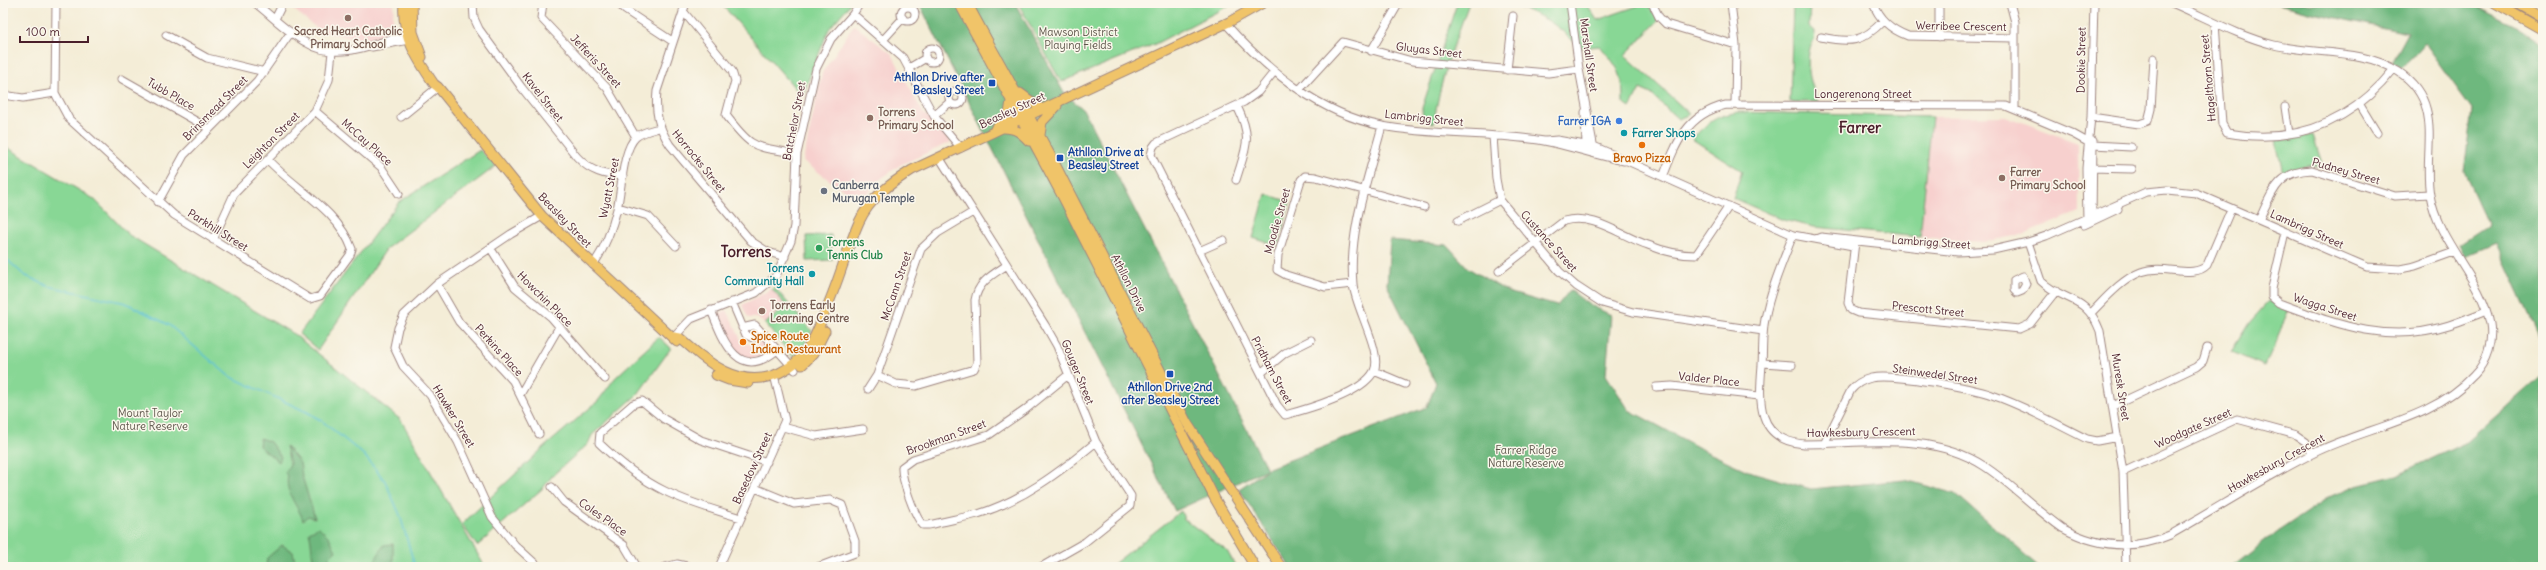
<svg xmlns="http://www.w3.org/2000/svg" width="2546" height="570" font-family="Delius,sans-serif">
	<rect width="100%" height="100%" fill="#fbf7ec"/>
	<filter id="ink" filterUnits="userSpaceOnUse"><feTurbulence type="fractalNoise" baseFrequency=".025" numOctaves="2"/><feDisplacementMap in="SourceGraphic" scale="8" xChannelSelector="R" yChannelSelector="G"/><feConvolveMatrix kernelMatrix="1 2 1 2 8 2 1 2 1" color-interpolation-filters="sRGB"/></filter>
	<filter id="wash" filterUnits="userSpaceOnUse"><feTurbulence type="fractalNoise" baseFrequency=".012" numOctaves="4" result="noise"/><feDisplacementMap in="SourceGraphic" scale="16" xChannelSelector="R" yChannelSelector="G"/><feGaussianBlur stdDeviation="0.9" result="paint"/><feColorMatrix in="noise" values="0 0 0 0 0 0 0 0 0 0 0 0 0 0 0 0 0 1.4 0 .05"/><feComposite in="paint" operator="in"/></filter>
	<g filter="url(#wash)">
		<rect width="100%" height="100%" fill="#f4edd7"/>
		<path fill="#f7d0ce" d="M286 3H394L392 30 364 41 320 31Z
			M854 25 892 54 923 113 934 122 951 142 900 165 879 180 861 203 803 161 822 73Z
			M2006 116 2078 143 2079 212 2025 234 1983 242 1920 237 1932 117Z
			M772 289 787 306 765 324 757 318H748L742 305Z
			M727 310 742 342 754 346 763 341 773 353 768 356 749 359 733 353 714 316Z"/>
		<path fill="#88d795" stroke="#697b60" d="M718 3H851L829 29 802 96 725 8Z
			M1018 3H1234L1155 44 1061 82Z
			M1457 3H1469C1455 42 1439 81 1434 123L1423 121 1422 108Z
			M1507 3H1586L1597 20 1646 3 1659 20 1625 55 1690 114 1678 119 1651 94 1640 89 1630 108 1623 103C1623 72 1619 69 1600 46L1580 48C1556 22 1539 14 1507 3Z
			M1793 3H1810L1809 26 1815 31C1815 42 1811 43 1809 52 1806 70 1812 86 1818 102H1790Z
			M1739 112 1932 117 1920 237 1814 227 1783 220 1733 198 1742 171 1692 139C1708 122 1715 116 1739 112Z
			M2313 135 2323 167C2308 163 2297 168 2283 174L2276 141Z
			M3 145 94 199 129 235 295 335 401 420 485 567H3Z
			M480 150 496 166 387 248 318 350 299 334 399 202Z
			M1266 194 1290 202 1278 246 1253 238Z
			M831 235 832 260 807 261 806 236Z
			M774 287 812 331 805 344 793 357 765 324 786 306 772 289Z
			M2269 301 2289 310 2265 366 2231 352 2249 323Z
			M659 337 671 348 638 394 592 435 588 444 553 475 543 488 477 546 462 524 542 449 598 401 615 378Z
			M1181 511 1184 519 1227 551 1236 567H1110Z"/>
		<path fill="#6eb87e" stroke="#5c6c54" d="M919 3H1015L1064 93 1083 109 1267 469 1175 511Z
			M2276 3H2467L2513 25 2543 44V346L2496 243 2465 256 2459 244 2488 225 2464 172 2472 109 2424 43 2402 68 2392 63 2408 33 2313 13Z
			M1390 240 1447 245 1468 268 1508 292 1557 306 1570 290 1588 304 1611 315 1606 375 1629 410 1707 452 1748 471 1811 489 1905 480 1956 494 2039 567H1290L1239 489 1269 468 1427 407 1436 383 1387 285Z
			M2543 374V567H2232L2277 532 2329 497 2357 485 2397 475 2467 442Z
			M260 438 270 442 281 457 279 462 259 446Z
			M286 446 300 463 302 476 315 518 308 516 303 520C298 506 284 492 288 476L285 473 290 464Z
			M319 527 329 537 336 551 329 557V567H316C310 555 313 545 309 532Z
			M393 544V567H371L384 545Z
			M282 545 293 552 296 567 266 566 267 558Z"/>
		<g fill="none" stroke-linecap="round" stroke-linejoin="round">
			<path stroke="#58c0d4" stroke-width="1.5" d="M3 256 24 275 48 286 126 303 169 325 229 376 307 412 322 421 364 455 385 481 400 515 415 567"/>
		</g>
	</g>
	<g filter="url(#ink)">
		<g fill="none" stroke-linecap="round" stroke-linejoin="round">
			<defs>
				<path id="minor" d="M56 3 55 93 69 119 174 215 310 299 320 296 350 255 352 249C338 210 295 189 268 160
					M255 3C272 16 288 33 307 43 339 63 378 42 411 32
					M473 3 474 18 479 29 522 88 577 157C591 172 604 175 623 176
					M543 3 541 18 607 88 636 137
					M618 3 625 10 672 41
					M686 3 657 91C655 112 658 127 670 145L751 241 768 252 785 257
					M1570 3 1579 69 1594 149
					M1652 3 1659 17 1666 24 1736 45
					M1731 3 1736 45 1735 105
					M1873 3C1879 20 1892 30 1908 36L2015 38
					M2010 3 2015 22V108
					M1939 5V37
					M901 14a7 7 0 1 1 14 0a7 7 0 1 1-14 0Z
					M683 11 732 71 735 81 726 115C754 152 754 145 797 154
					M853 14 903 58 934 116 961 148
					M275 19 283 3
					M1225 23C1267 70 1318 113 1382 126 1435 136 1491 132 1544 141 1571 146 1597 156 1624 161
					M2215 23 2222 124 2227 133C2295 145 2351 123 2394 69
					M166 35 207 58 265 72
					M1821 37C1850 43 1862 43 1883 21
					M883 40 903 18
					M372 47 414 39
					M925 55a7 7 0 1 1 14 0a7 7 0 1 1-14 0Z
					M1371 51 1399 3
					M909 68 926 58
					M1507 70 1513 16
					M1274 72 1258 92 1244 102 1156 143 1153 147 1151 155 1277 405 1285 415C1308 409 1363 393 1374 371 1383 353 1355 307 1353 284 1348 231 1369 176 1382 126
					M122 79 208 128
					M1299 90 1343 42 1412 61 1548 73 1579 69
					M949 98a7 7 0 1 1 14 0a7 7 0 1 1-14 0Z
					M3 95 23 98 55 93
					M2360 105 2377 133
					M2285 107 2289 134
					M315 111 381 167 399 194
					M1585 112 1586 147
					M934 116 950 102
					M401 117 438 87
					M2091 117 2139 124 2148 121 2151 109 2154 58
					M1493 136 1496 179 1500 200 1559 271 1576 286 1602 303 1633 312 1763 331
					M1546 141 1557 140 1596 147 1793 235 1853 246
					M939 157 1045 325 1057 346 1096 442 1131 496 1130 506 1085 542 1041 567
					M2091 168 2132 169
					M1663 177C1676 143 1687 114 1726 105L2006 106 2073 134 2093 145 2131 147
					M1236 180C1246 147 1253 139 1237 106
					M158 202 184 155 257 81 291 32
					M618 207 648 216 676 246
					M2092 219 2093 141
					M2259 220C2272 193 2277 171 2312 170L2395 196 2429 194
					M1458 221 1500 200
					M2087 221 2086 168 2091 117 2094 3
					M2084 225 2118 209
					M2285 232 2272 288V297L2279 303C2336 324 2387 345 2449 325 2461 321 2474 316 2486 311
					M1793 235C1783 261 1770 291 1765 319 1762 334 1763 350 1762 365 1759 401 1756 440 1804 444 1865 444 1930 431 1984 466 2012 484 2035 509 2062 528 2097 547 2133 551 2170 535 2218 508 2265 477 2314 453 2366 427 2433 420 2474 375 2487 362 2493 341 2490 324 2481 277 2438 243 2430 195 2422 151 2446 104 2399 72 2363 48 2314 55 2274 45 2238 36 2205 17 2172 3
					M1816 239 1821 237 1958 252 1993 250 2028 242 2046 236 2146 192 2167 190 2196 193 2367 267 2400 269 2415 266 2454 252
					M213 240 234 194 315 111 329 80 332 52
					M1855 242 1848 303 1851 310 1858 313 2019 329 2030 324 2056 291
					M2028 242 2041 281C2064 303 2086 294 2100 331L2123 472 2126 567
					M491 249 515 287 551 317 605 379
					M1199 251 1224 240
					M593 265C605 248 612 229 617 209 622 190 622 150 636 137 642 132 652 130 659 128
					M1499 271 1564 221C1595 213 1620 236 1648 245 1663 251 1680 255 1696 255L1729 206
					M2023 276 2026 284 2022 291 2017 293 2014 290V280Z
					M437 284 459 322 513 381 539 434
					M1353 284 1325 287 1286 275 1277 270 1278 255 1301 180 1305 176 1316 177 1424 207
					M732 302 746 335 753 338 764 334
					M711 310C723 340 738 383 777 350
					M2091 313C2105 299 2122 279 2141 272 2165 263 2193 280 2207 265L2231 209
					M742 328 755 325 795 370
					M674 337 691 319 756 293 776 276 791 241 794 226 797 154 816 69 831 39 853 14 860 3
					M1762 363 1792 365
					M1374 371 1405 384
					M1261 373 1285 353 1311 340
					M877 375 896 384 916 386 974 369 977 363 975 300C978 282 992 275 1007 265
					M1068 375 1025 410 989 435 913 459 902 467C901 478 915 518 923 525H929C945 521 962 518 978 514 1023 500 1060 472 1096 442
					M1656 387 1672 386 1759 396
					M868 389 877 375 921 249 938 233 973 212
					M521 393 559 327
					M2113 406 2196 367 2203 361 2207 348
					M783 427 816 436 863 429
					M1824 444 1851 390C1856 384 1863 380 1871 378 1890 373 1973 388 1992 395 2025 406 2056 424 2087 439L2097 441 2118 437
					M2123 472 2237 419 2296 435 2306 442 2312 454
					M552 487 564 502 624 545 637 567
					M755 488 794 504 830 500 842 505 855 541V553L818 567
					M741 518C679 500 647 489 599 443L600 433 633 404 642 401 664 419 701 440 767 462
					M539 567 515 545 492 517 458 442 430 395 403 366 394 347 398 328 404 315 437 284 511 234 542 216
					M665 567 677 564 691 567
					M719 567 785 420 774 375"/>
				<path id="major" d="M404 3C401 35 417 59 434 84L438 87 542 216 677 342
					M412 3 413 32 422 57
					M959 3 1067 205 1215 499 1255 567
					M967 3 1054 162 1187 423 1281 567
					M2495 3 2543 30
					M2517 3 2543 18
					M1020 93 1043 110
					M1004 128C1016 128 1021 133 1029 141
					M995 129 1009 114 1011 101
					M1040 135 1042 122 1057 106
					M674 337 680 338C707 362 740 391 779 373 809 359 815 336 827 307 839 280 847 249 859 222 870 198 891 183 912 170L1229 22 1263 3
					M802 365 814 353 825 331
					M716 375 729 380 748 383"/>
			</defs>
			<use href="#minor" stroke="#9f8681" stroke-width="9"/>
			<use href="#major" stroke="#9f8681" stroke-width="11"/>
			<use href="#minor" stroke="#fff" stroke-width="7"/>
			<use href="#major" stroke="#f0c469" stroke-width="9"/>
		</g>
	</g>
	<g fill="#8d6e63" stroke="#fbf7ec" stroke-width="1.5">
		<circle cx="348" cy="18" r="4"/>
		<circle cx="870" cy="118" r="4"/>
		<circle cx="2002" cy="178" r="4"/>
		<circle cx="762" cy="311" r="4"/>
	</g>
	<g fill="#1a4fb4" stroke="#fbf7ec" stroke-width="1.5">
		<rect x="988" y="79" width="8" height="8" rx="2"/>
		<rect x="1056" y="154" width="8" height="8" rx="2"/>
		<rect x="1166" y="370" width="8" height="8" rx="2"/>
	</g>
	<circle fill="#3f7fe0" stroke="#fbf7ec" stroke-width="1.5" cx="1619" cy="121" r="4"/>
	<g fill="#0f9aa8" stroke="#fbf7ec" stroke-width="1.5">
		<circle cx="1624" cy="133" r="4"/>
		<circle cx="812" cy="274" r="4"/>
	</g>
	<g fill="#e8710a" stroke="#fbf7ec" stroke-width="1.5">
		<circle cx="1642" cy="145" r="4"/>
		<circle cx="743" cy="342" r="4"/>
	</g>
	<circle fill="#6b7280" stroke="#fbf7ec" stroke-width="1.5" cx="824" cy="191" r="4"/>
	<circle fill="#2e9e5b" stroke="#fbf7ec" stroke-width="1.5" cx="819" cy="248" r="4"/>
	<g text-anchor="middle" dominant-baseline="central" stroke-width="3" stroke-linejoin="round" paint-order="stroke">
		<g font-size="11" fill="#4a1f2b" stroke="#fbf7ec">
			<text transform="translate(1961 26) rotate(1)">Werribee Crescent</text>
			<text transform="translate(1429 50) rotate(7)">Gluyas Street</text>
			<text transform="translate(1589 55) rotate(82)">Marshall Street</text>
			<text transform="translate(2081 60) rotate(-89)">Dookie Street</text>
			<text transform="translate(596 61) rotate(47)">Jefferis Street</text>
			<text transform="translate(2208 78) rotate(-95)">Hagelthorn Street</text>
			<text transform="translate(171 94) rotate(30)">Tubb Place</text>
			<text x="1863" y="94">Longerenong Street</text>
			<text transform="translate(543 97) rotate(52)">Kavel Street</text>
			<text transform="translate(215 108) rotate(-45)">Brinsmead Street</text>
			<text transform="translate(1012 110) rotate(-25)">Beasley Street</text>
			<text transform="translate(1424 118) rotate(6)">Lambrigg Street</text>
			<text transform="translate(794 121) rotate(-79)">Batchelor Street</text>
			<text transform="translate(271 140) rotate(-45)">Leighton Street</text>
			<text transform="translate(367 142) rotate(42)">McCay Place</text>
			<text transform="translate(699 161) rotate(51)">Horrocks Street</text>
			<text transform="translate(2346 171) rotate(16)">Pudney Street</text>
			<text transform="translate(609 188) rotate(-78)">Wyatt Street</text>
			<text transform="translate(565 220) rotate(46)">Beasley Street</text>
			<text transform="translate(1277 221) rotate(-74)">Moodie Street</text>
			<text transform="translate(2307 229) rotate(24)">Lambrigg Street</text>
			<text transform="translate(218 230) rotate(32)">Parkhill Street</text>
			<text transform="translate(1549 241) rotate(48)">Custance Street</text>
			<text transform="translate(1931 242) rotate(4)">Lambrigg Street</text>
			<text transform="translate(1129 283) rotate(63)">Athllon Drive</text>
			<text transform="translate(896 286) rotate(-71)">McCann Street</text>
			<text transform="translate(545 299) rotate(45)">Howchin Place</text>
			<text transform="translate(2325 307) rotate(18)">Wagga Street</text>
			<text transform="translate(1928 309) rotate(6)">Prescott Street</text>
			<text transform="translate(499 350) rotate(48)">Perkins Place</text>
			<text transform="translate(1272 370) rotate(62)">Pridham Street</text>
			<text transform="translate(1078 372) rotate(68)">Gouger Street</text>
			<text transform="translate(1935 374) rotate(8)">Steinwedel Street</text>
			<text transform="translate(1709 379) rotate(6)">Valder Place</text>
			<text transform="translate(2121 387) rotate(81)">Muresk Street</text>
			<text transform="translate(454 416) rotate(59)">Hawker Street</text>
			<text transform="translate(2193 428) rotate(-24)">Woodgate Street</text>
			<text transform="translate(1861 432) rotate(-1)">Hawkesbury Crescent</text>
			<text transform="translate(946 437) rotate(-20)">Brookman Street</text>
			<text transform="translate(2276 463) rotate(-29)">Hawkesbury Crescent</text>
			<text transform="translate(752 468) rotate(-65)">Basedow Street</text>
			<text transform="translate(603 517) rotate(35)">Coles Place</text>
		</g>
		<g font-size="11" font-weight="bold" fill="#785e54" stroke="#fbf7ec" text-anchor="start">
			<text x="348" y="31" text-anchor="middle">Sacred Heart Catholic<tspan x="348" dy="13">Primary School</tspan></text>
			<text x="878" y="112">Torrens<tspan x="878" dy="13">Primary School</tspan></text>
			<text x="2010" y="172">Farrer<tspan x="2010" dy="13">Primary School</tspan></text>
			<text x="770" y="305">Torrens Early<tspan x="770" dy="13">Learning Centre</tspan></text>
		</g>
		<g font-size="11" fill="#5d564b" stroke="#fbf7ec">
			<text x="1078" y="32">Mawson District<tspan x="1078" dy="13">Playing Fields</tspan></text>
			<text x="150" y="413">Mount Taylor<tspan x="150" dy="13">Nature Reserve</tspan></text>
			<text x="1526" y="450">Farrer Ridge<tspan x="1526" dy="13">Nature Reserve</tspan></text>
		</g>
		<g font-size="11" font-weight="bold" fill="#164399" stroke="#fbf7ec" text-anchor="end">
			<text x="984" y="77">Athllon Drive after<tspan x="984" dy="13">Beasley Street</tspan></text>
			<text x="1068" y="152" text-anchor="start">Athllon Drive at<tspan x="1068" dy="13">Beasley Street</tspan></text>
			<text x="1170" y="387" text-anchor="middle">Athllon Drive 2nd<tspan x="1170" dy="13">after Beasley Street</tspan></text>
		</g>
		<g font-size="11" font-weight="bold" fill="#366cbe" stroke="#fbf7ec" text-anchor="end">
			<text x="1611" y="121">Farrer IGA</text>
		</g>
		<g font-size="11" font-weight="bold" fill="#0d838f" stroke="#fbf7ec" text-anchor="start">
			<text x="1632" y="133">Farrer Shops</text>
			<text x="804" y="268" text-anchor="end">Torrens<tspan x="804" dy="13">Community Hall</tspan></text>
		</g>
		<g font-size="11" font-weight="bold" fill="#c56008" stroke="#fbf7ec">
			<text x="1642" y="158">Bravo Pizza</text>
			<text x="751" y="336" text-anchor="start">Spice Route<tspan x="751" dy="13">Indian Restaurant</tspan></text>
		</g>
		<g font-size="11" font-weight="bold" fill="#5b616d" stroke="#fbf7ec" text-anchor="start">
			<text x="832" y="185">Canberra<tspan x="832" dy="13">Murugan Temple</tspan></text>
		</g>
		<g font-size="11" font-weight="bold" fill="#27864d" stroke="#fbf7ec" text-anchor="start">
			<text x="827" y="242">Torrens<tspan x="827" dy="13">Tennis Club</tspan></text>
		</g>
		<g font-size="15" font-weight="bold" fill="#4a1f2b" stroke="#fbf7ec">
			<text x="1860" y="127">Farrer</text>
			<text x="746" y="251">Torrens</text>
		</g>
	</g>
	<rect width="2546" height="570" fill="none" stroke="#fbf7ec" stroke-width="16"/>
	<path d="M20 36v6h68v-6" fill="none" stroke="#4a1f2b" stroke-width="2"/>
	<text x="26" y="36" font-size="12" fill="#4a1f2b" stroke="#fbf7ec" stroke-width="3" paint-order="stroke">100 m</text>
</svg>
